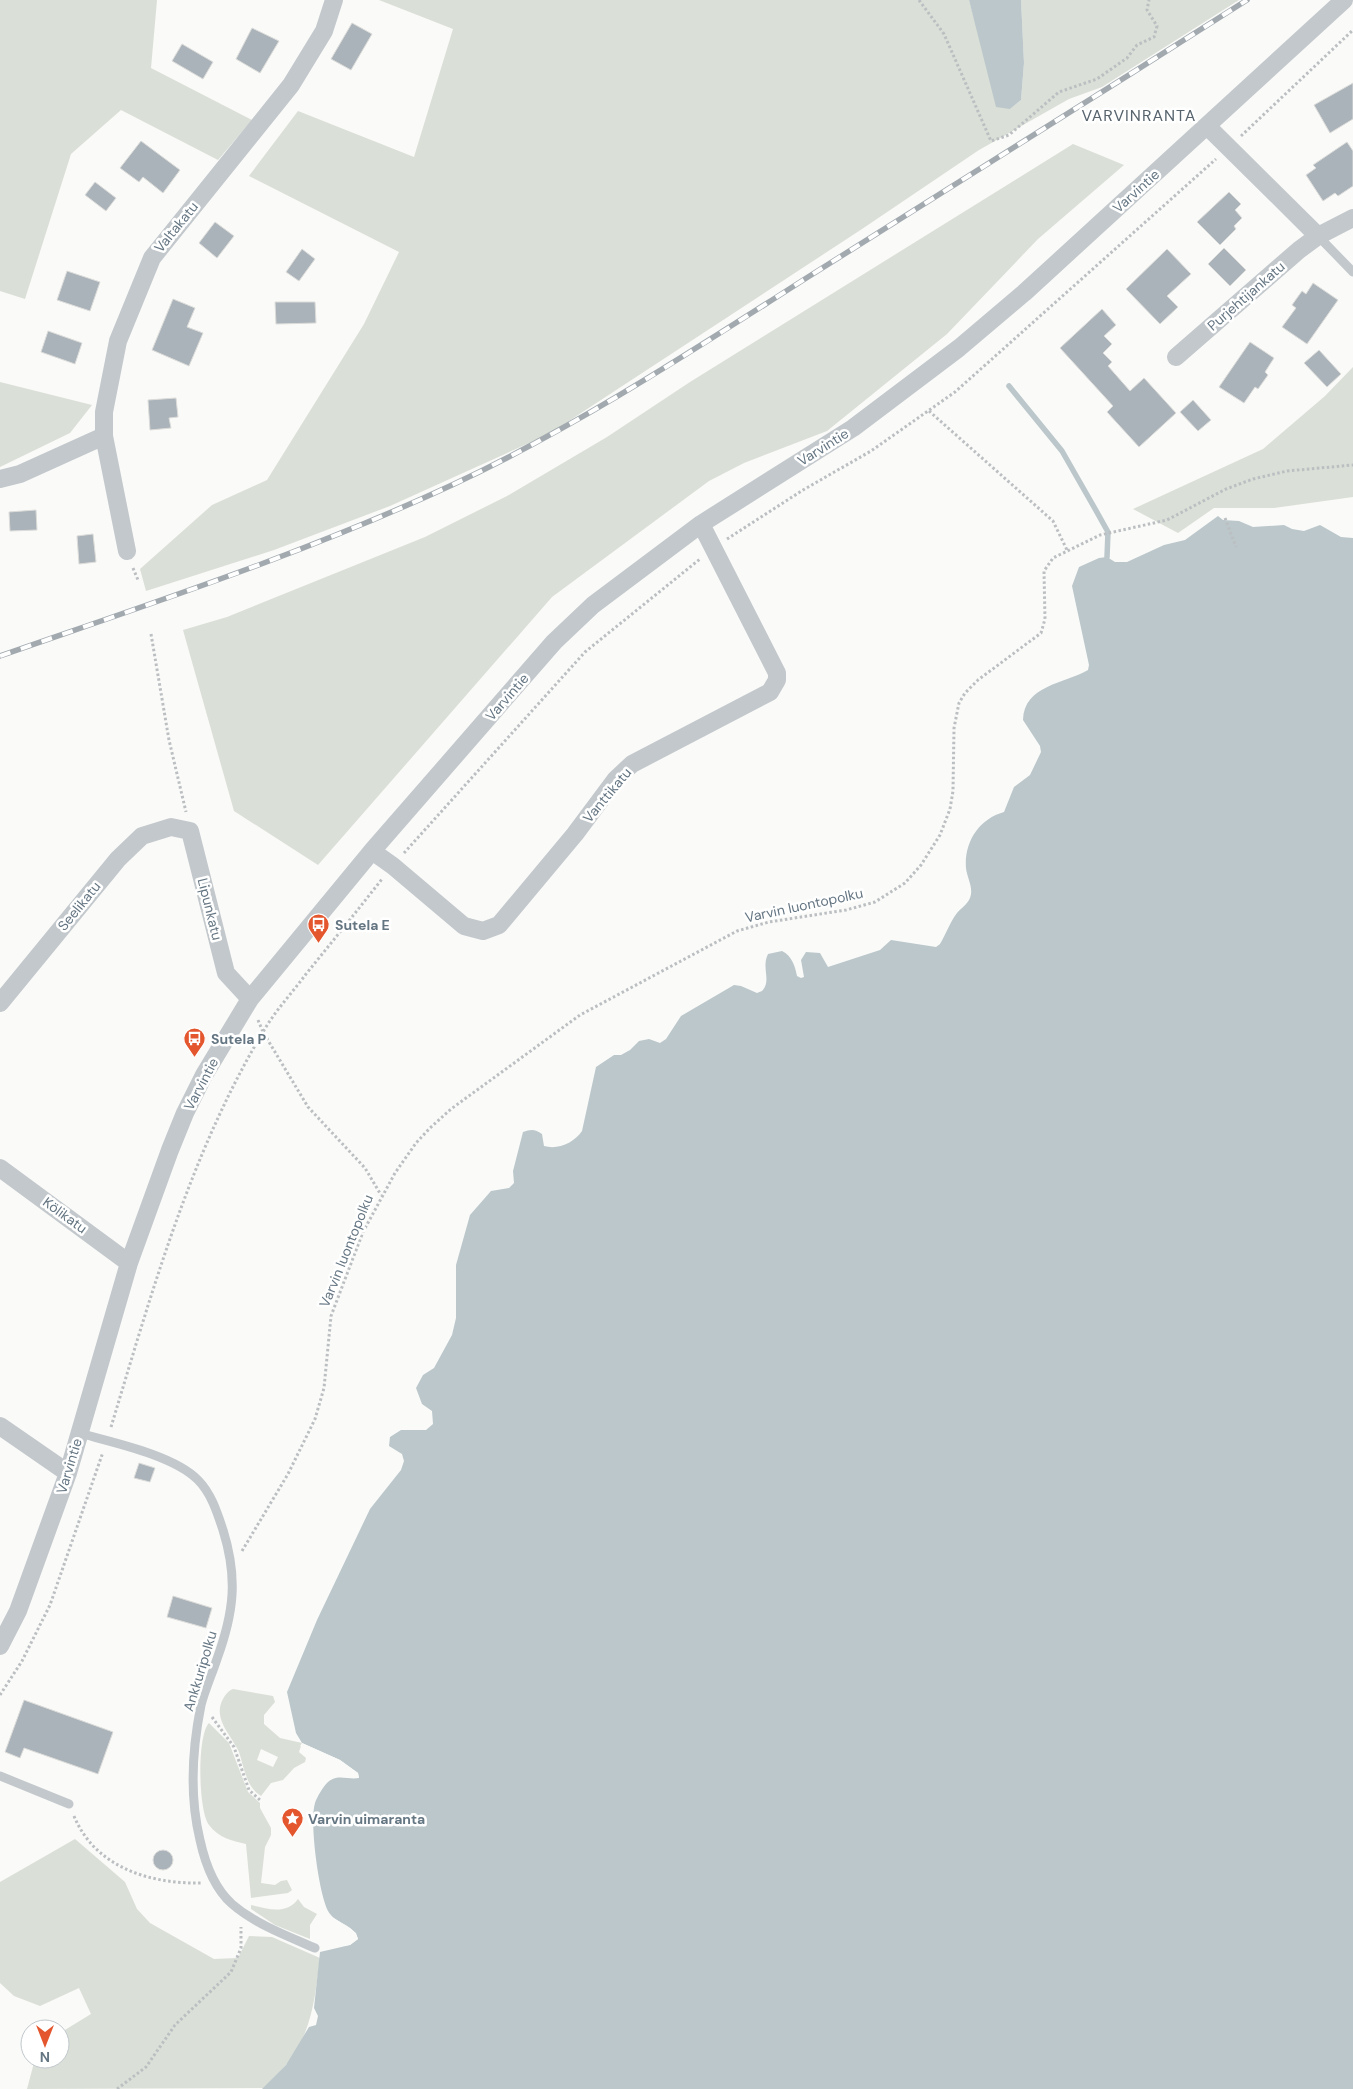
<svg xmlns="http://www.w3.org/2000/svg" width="1353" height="2089" font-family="'DM Sans',sans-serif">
	<rect width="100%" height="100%" fill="#fafaf8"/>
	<path fill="#dadfd7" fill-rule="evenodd" d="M0 0H157L151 68 252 120 218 160 121 110 71 154 25 299 0 291Z
		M379 0H969L974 18 1010 109 1021 100 1024 63 1021 0H1239L1102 87 1069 99 979 150 862 229 549 434 390 506 274 550 146 591 140 569 212 505 267 480 364 324 399 252 249 176 298 111 414 157 453 29Z
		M1073 144 1124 165 1038 239 947 334 827 431 744 463 709 481 552 597 318 865 234 811 183 630 227 617 425 537 507 496 607 437 690 382Z
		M1353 367V497L1274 508H1214L1178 533 1133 509 1263 449 1325 396Z
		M0 382 92 405 70 433 0 467Z
		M233 1689 273 1696 275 1702 264 1715V1724L280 1738 302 1743 299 1752 306 1758 305 1762 294 1768 283 1780 271 1783 261 1796C246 1787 244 1767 239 1752 232 1736 212 1719 223 1699 226 1694 228 1691 233 1689ZM261 1749 278 1757 273 1767 257 1760Z
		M209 1723 229 1743 248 1792 260 1803V1808L271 1828V1835L265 1847 261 1883 275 1885 281 1881 287 1880 292 1890 288 1893 251 1898 246 1844C232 1841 219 1838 209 1825 198 1810 197 1735 209 1723Z
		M75 1839 125 1882 137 1909 150 1923 214 1959 238 1958 249 1936 272 1937 320 1958C315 1997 312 2034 286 2065 279 2073 271 2080 264 2088L27 2089 35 2059H60V2033L91 2014 79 1988 40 2006 14 1996 0 1983V1882Z
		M298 1899 304 1907 317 1914 310 1925V1939L275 1925 251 1909V1905C267 1909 287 1915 298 1899Z"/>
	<path fill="#bbc7cb" d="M969 0H1021L1024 63 1021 100 1010 109 996 107Z
		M1218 516 1223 520 1239 521 1253 527 1284 525 1292 529 1304 531 1320 525 1341 537 1353 538V2089H262L286 2065 309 2027 316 2025 318 2016 314 2008 320 1952 350 1945 358 1939C354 1924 335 1924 328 1911 319 1894 309 1822 315 1803 317 1797 323 1787 327 1783 337 1773 347 1780 359 1778L358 1773 340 1760 302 1743 296 1733 287 1692 317 1620 370 1509 401 1470 404 1461 402 1454 389 1446 390 1437 401 1430H426L433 1424 432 1411 422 1404 416 1388 423 1375 434 1368 452 1335 456 1318V1265L470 1215 491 1191 509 1188 514 1183 513 1171 523 1132C531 1129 535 1129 542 1134L544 1146C558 1150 574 1143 582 1131L596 1067 614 1055H621L630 1050 639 1041 649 1039 660 1043 666 1039 681 1016 734 985 741 986 757 993 762 991C772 981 761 968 768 954L782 951C792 956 795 966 797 976L801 978 804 977 801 960 806 952 820 953 828 967 880 950 891 940 936 947 940 944C946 934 950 922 957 913 961 908 967 905 970 898 974 888 967 878 966 868 964 842 979 819 1004 812L1014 787 1030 775 1041 752 1040 746 1023 720C1024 685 1064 684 1088 670L1089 665 1072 586 1079 567 1099 558 1107 557 1115 562H1127L1164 545 1185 540Z"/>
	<path fill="#fafaf8" d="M302 1743 340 1760 358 1773 359 1778 335 1775 356 1776 339 1762 300 1746Z
		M327 1914 350 1928 356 1933 358 1939 350 1945 328 1947 349 1943 355 1938 348 1930Z"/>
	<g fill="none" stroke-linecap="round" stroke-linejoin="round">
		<path stroke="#bbc7cb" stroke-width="5.5" d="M1009 386 1062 451 1094 507 1108 532 1107 557"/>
	</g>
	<path fill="#aab3b9" stroke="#dcdcda" d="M352 23 372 34 351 70 331 59Z
		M252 28 279 41 260 73 236 59Z
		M182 44 213 62 203 79 172 61Z
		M1353 83V119L1330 133 1314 105Z
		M141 141 180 170 163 193 143 177 139 182 120 168Z
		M1347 142 1353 151V186L1338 196 1335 193 1323 201 1306 175 1316 168 1313 165Z
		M95 182 116 198 106 211 85 195Z
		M1229 192 1241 204 1235 210 1242 218 1234 226 1236 229 1220 245 1197 222Z
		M215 222 234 236 217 258 199 243Z
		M1224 248 1246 270 1230 286 1208 264Z
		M302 249 315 259 299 281 286 272Z
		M1167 249 1191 274 1167 296 1178 307 1160 324 1126 289Z
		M67 271 100 282 90 311 57 300Z
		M1313 283 1338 300 1307 344 1282 327 1296 308 1292 305 1302 291 1306 294Z
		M173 299 195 308 187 327 203 333 189 366 152 350Z
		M275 302H315L316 323 276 324Z
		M1102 309 1116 325 1104 336 1112 344 1103 353 1112 362 1108 366 1130 391 1144 378 1176 413 1139 447 1107 412 1113 406 1060 348Z
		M48 331 82 343 75 364 41 352Z
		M1250 342 1274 358 1265 372 1268 375 1258 389 1255 387 1244 403 1219 387Z
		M1319 350 1341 374 1327 387 1304 363Z
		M176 398 178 417 169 418 171 428 150 430 148 400Z
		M1193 400 1211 420 1198 431 1180 412Z
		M36 510 37 530 10 531 9 512Z
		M93 534 96 562 79 564 77 536Z
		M139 1463 155 1468 150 1482 134 1478Z
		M173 1596 212 1608 206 1628 167 1617Z
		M24 1700 113 1732 98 1774 24 1748 20 1758 5 1752Z
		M153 1860a10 10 0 1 1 20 0a10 10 0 1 1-20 0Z"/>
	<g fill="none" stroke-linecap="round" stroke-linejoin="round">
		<path stroke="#bbbfc2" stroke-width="3" stroke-dasharray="2.5 2.5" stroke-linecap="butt" d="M919 0 944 34 991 141 1009 135 1059 92 1097 79 1127 58 1137 45 1154 37 1157 26 1147 10 1149 0
			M1241 136 1353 30
			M929 411 1053 521 1067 550
			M1225 518 1236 547
			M727 539 803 490 871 451 955 392 1216 159
			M133 568 138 580
			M151 634 169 740 186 812
			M404 853 585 652 700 559
			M258 1020 263 1032 308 1107 365 1168 381 1195
			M111 1427C152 1292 190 1154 263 1032 275 1011 292 993 306 974 332 942 357 911 382 879
			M242 1551 288 1474 315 1419 324 1388 331 1316 363 1232 395 1173 416 1143 430 1128 451 1109 580 1015 737 931 769 922 846 910 875 902 905 883 921 865 940 835 950 809 953 791 954 728 959 703 965 693 978 680 1041 633 1045 619 1044 571 1053 558 1100 535 1167 520 1226 489 1253 479 1287 471 1353 465
			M0 1695 22 1661 50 1605 103 1452
			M212 1717 234 1747 249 1790 260 1800
			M74 1816C95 1867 149 1884 201 1883
			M117 2089 146 2067 175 2025 231 1972 241 1948V1927"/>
		<path stroke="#c3c8cc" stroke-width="9" d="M1318 236 1353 272
			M79 1433C111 1442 174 1455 198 1480 211 1493 217 1512 223 1530 238 1578 234 1612 217 1659 212 1674 205 1690 201 1705 192 1750 189 1795 200 1840 205 1863 214 1888 232 1904 255 1924 287 1936 315 1948
			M0 1776 69 1804"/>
		<path stroke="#c3c8cc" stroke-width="18" d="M1207 126 1318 236 1353 218
			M1176 357 1299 250 1318 236
			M104 436 127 551
			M0 479 20 474 104 436V412L118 341 152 258 291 85 324 31 334 0
			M372 851 393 866 464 926 483 931 499 925 575 834 616 779 632 764 770 692 777 680V673L701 524
			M0 1003 118 859 142 836 171 827 190 831 226 973 250 999
			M0 1168 129 1263
			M0 1426 68 1473
			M0 1646 18 1611 68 1473 129 1263 170 1150 185 1113 204 1075 250 999 372 851 554 642 593 605 701 524 853 428 959 348 1024 293 1344 0"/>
		<defs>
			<path id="rail" d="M0 656C152 603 306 553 452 485 576 427 692 351 808 277 954 185 1101 93 1247 0"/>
		</defs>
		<use href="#rail" stroke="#a2aab0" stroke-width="5.5"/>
		<use href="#rail" stroke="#fff" stroke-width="4" stroke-dasharray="11" stroke-linecap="butt"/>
	</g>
	<defs>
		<symbol id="bus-pin" viewBox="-11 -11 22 30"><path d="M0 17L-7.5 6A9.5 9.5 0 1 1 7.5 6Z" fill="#e4572e" stroke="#fff"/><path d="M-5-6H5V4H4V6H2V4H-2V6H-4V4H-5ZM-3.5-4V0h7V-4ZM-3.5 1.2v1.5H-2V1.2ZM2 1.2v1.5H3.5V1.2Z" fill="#fff"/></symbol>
		<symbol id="sight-pin" viewBox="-11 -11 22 30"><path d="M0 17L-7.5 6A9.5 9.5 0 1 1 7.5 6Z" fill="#e4572e" stroke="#fff"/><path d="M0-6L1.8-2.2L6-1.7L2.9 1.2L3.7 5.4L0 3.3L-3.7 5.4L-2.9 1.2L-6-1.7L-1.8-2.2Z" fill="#fff"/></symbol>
	</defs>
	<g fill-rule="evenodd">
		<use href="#bus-pin" x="306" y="912" width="25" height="34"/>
		<use href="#bus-pin" x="182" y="1026" width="25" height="34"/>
		<use href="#sight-pin" x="280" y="1806" width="25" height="34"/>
	</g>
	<g text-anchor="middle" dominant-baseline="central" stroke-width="5" stroke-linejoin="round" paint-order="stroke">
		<g font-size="14" fill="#657683" stroke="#fff">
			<text transform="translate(1136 191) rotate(-42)">Varvintie</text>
			<text transform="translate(176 227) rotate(-51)">Valtakatu</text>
			<text transform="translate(1246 296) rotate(-41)">Purjehtijankatu</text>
			<text transform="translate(823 447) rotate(-32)">Varvintie</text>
			<text transform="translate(507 697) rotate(-49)">Varvintie</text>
			<text transform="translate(607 795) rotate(-50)">Vanttikatu</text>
			<text transform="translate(804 905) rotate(-12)">Varvin luontopolku</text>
			<text transform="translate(79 906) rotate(-51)">Seelikatu</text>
			<text transform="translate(210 909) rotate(76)">Lipunkatu</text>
			<text transform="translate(201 1084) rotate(-62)">Varvintie</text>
			<text transform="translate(65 1215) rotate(36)">Kölikatu</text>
			<text transform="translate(346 1251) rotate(-68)">Varvin luontopolku</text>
			<text transform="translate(69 1466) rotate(-73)">Varvintie</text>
			<text transform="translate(200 1671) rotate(-73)">Ankkuripolku</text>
		</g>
		<g font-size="14" font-weight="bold" fill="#657683" stroke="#fff" text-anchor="start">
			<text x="335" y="925">Sutela E</text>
			<text x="211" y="1039">Sutela P</text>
			<text x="308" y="1819">Varvin uimaranta</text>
		</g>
		<g font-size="16" letter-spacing="1" fill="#57646e" stroke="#fff">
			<text x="1139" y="115">VARVINRANTA</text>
		</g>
	</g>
	<g transform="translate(45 2044) rotate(180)"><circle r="24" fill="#ffffff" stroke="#c1c8cd"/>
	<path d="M0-4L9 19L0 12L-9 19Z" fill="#e4572e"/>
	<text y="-8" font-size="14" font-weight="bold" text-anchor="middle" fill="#657683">N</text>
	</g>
</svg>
